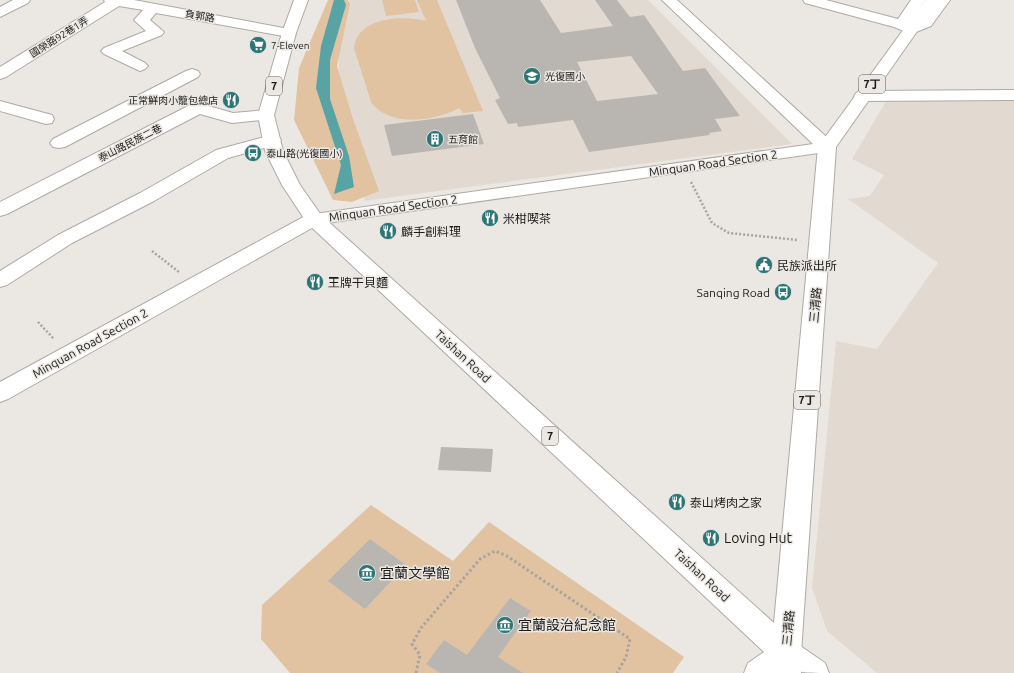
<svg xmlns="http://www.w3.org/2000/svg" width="1014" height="673" font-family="Ubuntu,'Noto Sans TC',sans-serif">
	<rect width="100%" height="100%" fill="#ebe8e4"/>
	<path fill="#e2dad0" d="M349 0H648L792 144 364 201 365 159 338 104 339 49 349 9Z
		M886 101H1014V673H877L827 631 812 588 836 341 877 349 938 263 848 199 870 196 884 175 852 159Z"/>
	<path fill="#e1c3a2" d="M328 0H348L350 4 337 66 353 119 379 191 352 202 333 200 294 120 299 68Z
		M382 0H415L419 12 386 16Z
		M417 0H437L483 111 463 113 459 108C436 121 389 128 371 102L354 48C357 17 403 15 426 21Z
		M371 505 453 561 489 522 684 657 673 673H290L261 639 262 605Z"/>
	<path fill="#58a3a4" d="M334 0H344L346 5 330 60V99L349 156 354 187 334 194 341 165 316 88 321 46Z"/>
	<path fill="#b9b6b2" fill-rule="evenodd" d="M456 0H540L561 33 613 26 595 0H617L630 17 644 15 683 71 705 68 740 116 715 119 722 131 709 133 710 135 589 152 573 120 518 127 517 123 508 124 495 100 500 98 475 48ZM631 56 658 94 597 101 577 62Z
		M473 114 484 144 392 156 384 125Z
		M441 447 493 449 491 472 438 470Z
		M370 539 406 565 365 609 328 581Z
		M510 598 531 611 498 657 523 673H440L426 664 444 640 467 655Z"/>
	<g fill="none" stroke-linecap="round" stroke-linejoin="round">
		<defs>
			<path id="minor" d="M13 0H30L28 3 0 17V7Z
				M104 0H134L289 29 294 30 296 33 294 36 289 37 156 13 150 20 164 32 162 35 122 51 145 63 148 66 145 69 140 71 104 54 101 51 104 48 146 31 134 20 143 10 119 6 6 77 0 79V67L105 2Z
				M662 0H677L833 143 836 147 833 151 319 224 8 399 0 402V382L307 215 813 144Z
				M803 0H826L898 19 911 0H925L912 19 914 23 921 20 936 0H950L931 26 911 34 894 27 805 3Z
				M192 69 198 71 200 74 198 77 65 147 59 148 53 147 50 143 53 139 186 71Z
				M1014 90V100L862 101 856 99 854 96 856 93 862 91Z
				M0 101 52 115 54 119 52 123 46 124 0 111Z
				M198 103 233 113 266 110 272 111 274 115 272 119 232 123 200 114 7 214 0 216V202L192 104Z
				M272 135 278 136 281 140 278 144 228 158 154 201 72 243 7 285 0 287V271L58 235 140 193 216 150Z
				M786 639 796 643 825 663 829 673C804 673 783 673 771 653L776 643Z"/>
			<path id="major" d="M294 0H308L296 33 274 115 283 151 300 185 321 215 774 623 818 147 925 0H939L836 147 801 653V673H744L748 663 764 652 307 223 282 185 265 151 258 115 282 33Z"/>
		</defs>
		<use href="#minor" stroke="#adaaa6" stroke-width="2"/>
		<use href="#major" stroke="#adaaa6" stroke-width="2"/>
		<path stroke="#a7a4a1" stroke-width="2.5" stroke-dasharray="2 2" stroke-linecap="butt" d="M691 182 712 223 729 233 798 240
			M152 251 179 272
			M38 322 54 339"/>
		<path stroke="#a7a4a1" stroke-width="3" stroke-dasharray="2.5 2.5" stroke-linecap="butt" d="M416 673 420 655 412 644 421 628 480 559 495 551 507 556 630 639 626 657 617 673"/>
		<use href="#minor" fill="#fff" fill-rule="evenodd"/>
		<use href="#major" fill="#fff" fill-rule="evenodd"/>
	</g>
	<defs>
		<symbol id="supermarket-disc" viewBox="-11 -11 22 22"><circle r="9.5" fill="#2c7677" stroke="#ebe8e4"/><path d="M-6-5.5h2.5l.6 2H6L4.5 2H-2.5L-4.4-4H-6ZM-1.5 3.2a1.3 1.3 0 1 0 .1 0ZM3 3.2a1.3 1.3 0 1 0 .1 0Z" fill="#fff"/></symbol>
		<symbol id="school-disc" viewBox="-11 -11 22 22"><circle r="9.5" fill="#2c7677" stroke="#ebe8e4"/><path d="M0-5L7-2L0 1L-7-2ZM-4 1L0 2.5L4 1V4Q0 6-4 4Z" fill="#fff"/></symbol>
		<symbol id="restaurant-disc" viewBox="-11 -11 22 22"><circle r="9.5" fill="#2c7677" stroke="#ebe8e4"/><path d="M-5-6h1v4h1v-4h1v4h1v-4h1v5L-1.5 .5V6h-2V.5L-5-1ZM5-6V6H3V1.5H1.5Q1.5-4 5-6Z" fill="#fff"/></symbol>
		<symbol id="building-disc" viewBox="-11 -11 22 22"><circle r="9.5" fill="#2c7677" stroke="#ebe8e4"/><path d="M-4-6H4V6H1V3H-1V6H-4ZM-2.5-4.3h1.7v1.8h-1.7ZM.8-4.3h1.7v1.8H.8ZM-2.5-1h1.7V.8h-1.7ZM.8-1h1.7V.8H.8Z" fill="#fff"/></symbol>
		<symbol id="bus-disc" viewBox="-11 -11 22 22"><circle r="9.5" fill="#2c7677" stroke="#ebe8e4"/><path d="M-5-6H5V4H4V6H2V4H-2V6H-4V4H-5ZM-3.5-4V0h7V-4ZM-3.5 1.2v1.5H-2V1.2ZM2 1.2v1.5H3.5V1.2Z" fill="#fff"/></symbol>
		<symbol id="civic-disc" viewBox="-11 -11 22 22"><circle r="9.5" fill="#2c7677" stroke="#ebe8e4"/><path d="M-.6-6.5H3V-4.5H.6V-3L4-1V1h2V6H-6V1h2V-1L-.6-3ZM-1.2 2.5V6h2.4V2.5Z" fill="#fff"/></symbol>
		<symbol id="museum-disc" viewBox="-11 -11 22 22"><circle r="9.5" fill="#2c7677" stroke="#ebe8e4"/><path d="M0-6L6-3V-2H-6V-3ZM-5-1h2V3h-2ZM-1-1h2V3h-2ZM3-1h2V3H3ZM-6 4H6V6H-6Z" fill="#fff"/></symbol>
	</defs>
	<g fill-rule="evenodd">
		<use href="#supermarket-disc" x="248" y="35" width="20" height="20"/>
		<use href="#school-disc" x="522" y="66" width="20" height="20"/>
		<use href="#restaurant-disc" x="221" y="90" width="20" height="20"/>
		<use href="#building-disc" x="425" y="129" width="20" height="20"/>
		<use href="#bus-disc" x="243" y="143" width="20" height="20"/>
		<use href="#restaurant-disc" x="480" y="208" width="20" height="20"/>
		<use href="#restaurant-disc" x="378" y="221" width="20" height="20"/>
		<use href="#civic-disc" x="754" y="255" width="20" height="20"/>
		<use href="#restaurant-disc" x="305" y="272" width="20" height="20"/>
		<use href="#bus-disc" x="773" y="282" width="20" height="20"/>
		<use href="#restaurant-disc" x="667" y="492" width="20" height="20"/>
		<use href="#restaurant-disc" x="701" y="528" width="20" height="20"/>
		<use href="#museum-disc" x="357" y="563" width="20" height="20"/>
		<use href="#museum-disc" x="495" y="615" width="20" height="20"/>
	</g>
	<g text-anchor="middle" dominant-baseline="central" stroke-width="3" stroke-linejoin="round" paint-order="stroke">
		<g font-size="10" fill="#1c1b1a" stroke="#ebe8e4">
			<text transform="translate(200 16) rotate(10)">負郭路</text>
			<text transform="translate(59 37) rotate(-32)">國榮路92巷1弄</text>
			<text transform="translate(130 143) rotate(-27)">泰山路民族二巷</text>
		</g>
		<g font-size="10" fill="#1c1b1a" stroke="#ebe8e4" text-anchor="start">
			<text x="271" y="45">7-Eleven</text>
			<text x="545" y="76">光復國小</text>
			<text x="218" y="100" text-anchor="end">正常鮮肉小籠包總店</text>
			<text x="448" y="139">五育館</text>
			<text x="266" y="153">泰山路(光復國小)</text>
		</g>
		<g fill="#ebe8e4" stroke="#5a5857" stroke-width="1">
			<rect x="859" y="75" width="26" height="18" rx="3"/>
			<rect x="266" y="77" width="16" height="18" rx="3"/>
			<rect x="794" y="391" width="26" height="18" rx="3"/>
			<rect x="542" y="427" width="16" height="18" rx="3"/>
		</g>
		<g font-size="11" font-weight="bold" fill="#1c1b1a">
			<text x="872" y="84">7丁</text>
			<text x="274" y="86">7</text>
			<text x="807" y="400">7丁</text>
			<text x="550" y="436">7</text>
		</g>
		<g font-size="12" fill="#1c1b1a" stroke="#ebe8e4">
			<text transform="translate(713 163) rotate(-8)">Minquan Road Section 2</text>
			<text transform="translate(393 208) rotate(-8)">Minquan Road Section 2</text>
			<text transform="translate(815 305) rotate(-85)">三清路</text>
			<text transform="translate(90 343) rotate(-29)">Minquan Road Section 2</text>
			<text transform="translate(463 356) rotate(43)">Taishan Road</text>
			<text transform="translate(702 575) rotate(43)">Taishan Road</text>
			<text transform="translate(788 628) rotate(-85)">三清路</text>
		</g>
		<g font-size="12" fill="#1c1b1a" stroke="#ebe8e4" text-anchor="start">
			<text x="503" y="218">米柑喫茶</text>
			<text x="401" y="231">麟手創料理</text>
			<text x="777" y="265">民族派出所</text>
			<text x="328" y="282">王牌干貝麵</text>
			<text x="770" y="292" text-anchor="end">Sanqing Road</text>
			<text x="690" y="502">泰山烤肉之家</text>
		</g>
		<g font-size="14" fill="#1c1b1a" stroke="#ebe8e4" text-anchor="start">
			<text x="724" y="538">Loving Hut</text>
			<text x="380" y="573">宜蘭文學館</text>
			<text x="518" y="625">宜蘭設治紀念館</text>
		</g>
	</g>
</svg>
